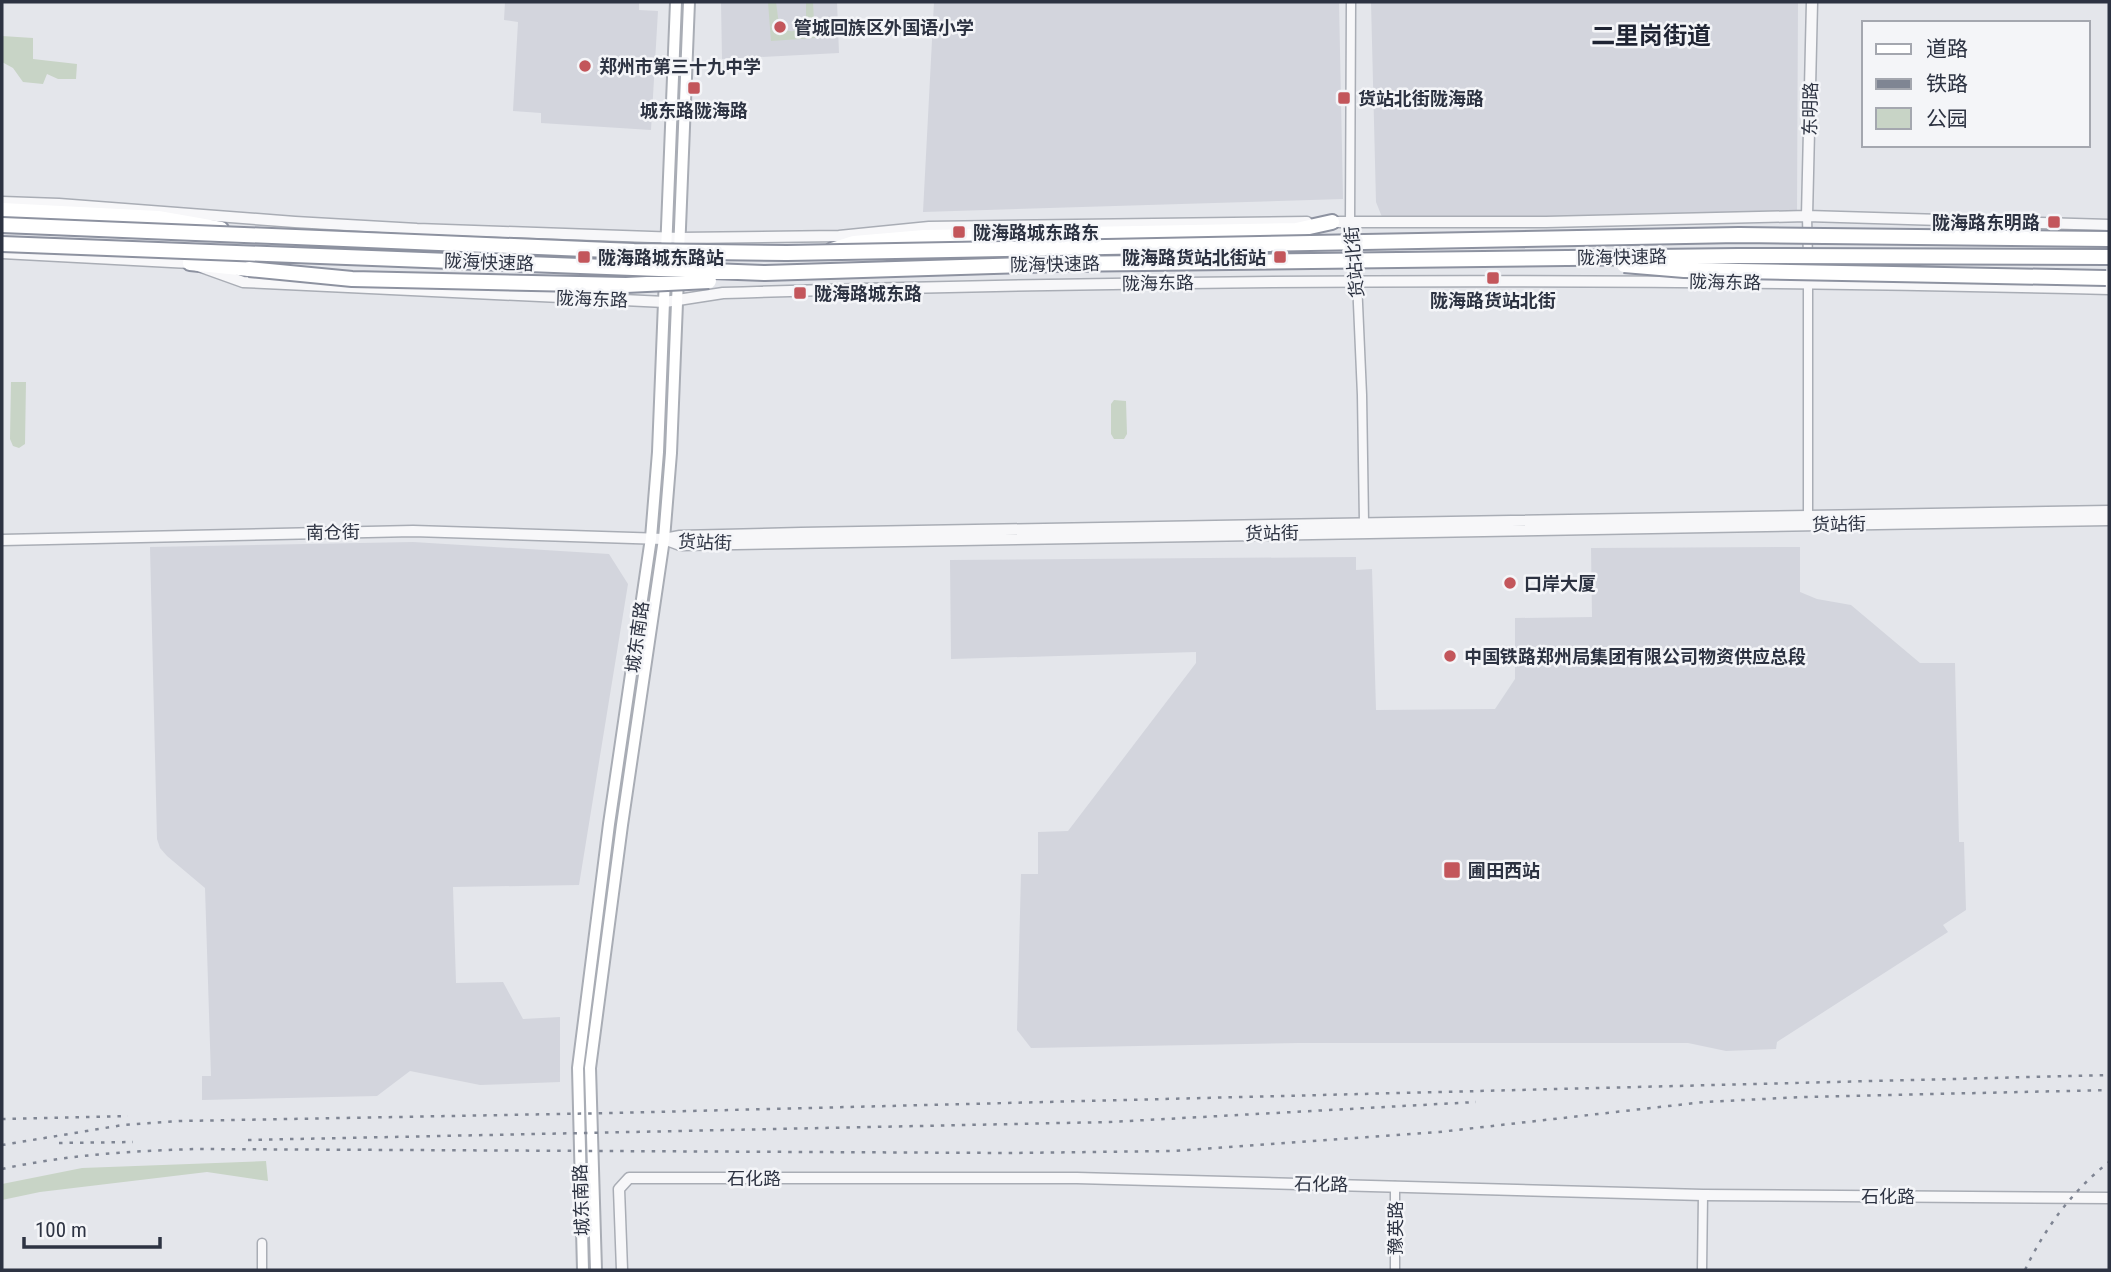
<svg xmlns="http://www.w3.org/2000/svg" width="2111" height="1272" font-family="'Roboto Condensed','Noto Sans SC',sans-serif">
	<rect width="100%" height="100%" fill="#e4e6eb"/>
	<path fill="#d3d5dd" d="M505 2H639V10L658 11 651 130 541 123V113L513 111 518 22 504 20Z
		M721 2H837L839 53 722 59Z
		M934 2H1339L1343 199 923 212Z
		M1371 2H1798L1797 211 1389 221 1382 217 1376 202Z
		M413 542 609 554 628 584 579 885 453 887 456 983 503 982 523 1019 560 1017V1082L480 1085 410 1071 377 1096 202 1100V1076H211L205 888 167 856 160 848 157 839 150 547Z
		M1800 547V592L1817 599 1851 605 1920 663H1955L1959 842H1964L1966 910 1943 925 1948 932 1777 1042 1776 1049 1726 1051 1688 1043H1299L1031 1048 1017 1030 1021 874H1038V832L1068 831 1196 663V652L951 659 950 560 1356 557V570L1372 569 1376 710 1495 709 1515 679V618L1592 617 1591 548Z"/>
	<path fill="#c8d4c6" d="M768 2H776L779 25C787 34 798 33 806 23V2H813L815 38 771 41Z
		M2 36 33 38V59L77 64 76 79H58L47 74 43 84 23 82 13 68 2 62Z
		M11 382H26L25 444 19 448 13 446 10 439Z
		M1114 400 1126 401 1127 434 1124 439H1114L1111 434V404Z
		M266 1161 268 1181 207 1172 40 1192 2 1200V1184L82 1168Z"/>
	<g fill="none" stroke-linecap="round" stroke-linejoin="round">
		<defs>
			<path id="minor" d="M1351 2 1350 222 1357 281 1362 395 1364 522
				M1807 216 1808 259
				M1808 279V516
				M1395 1186V1270
				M262 1243V1270
				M1702 1270 1703 1195"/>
			<path id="tertiary" d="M2 202 59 204 295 222 417 229 680 238 839 236 929 227 1307 222
				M1807 216 1812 2
				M1326 222H1546L1807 216 2109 225
				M2 253 190 263 243 282 665 302 723 293C1185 278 1647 278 2109 289
				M664 539 680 536 801 533 2109 511
				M2 540 413 531 664 539 680 545 2109 520
				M622 1270 619 1189 629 1178H1077L1703 1195 2109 1198"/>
			<path id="secondary" d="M583 1270 578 1068 609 824 651 538 658 452 676 2
				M596 1270 590 1068 622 825 664 539 671 453 689 2"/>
			<path id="trunk" d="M2 210 158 218 221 229
				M832 250 854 243 924 237 1296 230 1332 222
				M190 263 249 269"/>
		</defs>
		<use href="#minor" stroke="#a9adb5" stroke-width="11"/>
		<use href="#tertiary" stroke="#a9adb5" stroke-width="13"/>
		<use href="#secondary" stroke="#a9adb5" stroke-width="14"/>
		<use href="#trunk" stroke="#8d92a0" stroke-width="18"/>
		<use href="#minor" stroke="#f7f7f9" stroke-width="8"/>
		<use href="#tertiary" stroke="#f7f7f9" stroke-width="10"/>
		<use href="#secondary" stroke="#fff" stroke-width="10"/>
		<use href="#trunk" stroke="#fff" stroke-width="14"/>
		<path stroke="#7f8593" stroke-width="2.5" stroke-dasharray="3.5 7" stroke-linecap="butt" d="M2 1119 128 1116
			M248 1140 1110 1122 1476 1102
			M59 1143 133 1142
			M2 1145 123 1125 180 1121 612 1113 2109 1075
			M2 1169C66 1155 130 1151 195 1149L1011 1153 1174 1151 1439 1132 1704 1102 1803 1097 2109 1090
			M2025 1270C2045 1228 2072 1191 2109 1162"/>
		<defs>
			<path id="trunk-bridge" d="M2 225 634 251 787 253 1739 235 2109 239
				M2 244 765 273 1057 264 1738 256 2109 257
				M1624 265 1684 270 2106 278
				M249 269 352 279 626 285 709 281"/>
		</defs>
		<use href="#trunk-bridge" stroke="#8d92a0" stroke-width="18" stroke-linecap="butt"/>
		<use href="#trunk-bridge" stroke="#fff" stroke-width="14"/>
	</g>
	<g fill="#c3565b" stroke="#f4f5f8" stroke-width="2.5">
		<circle cx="780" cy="27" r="7"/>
		<circle cx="585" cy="66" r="7"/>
		<rect x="687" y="81" width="14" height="14" rx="3.5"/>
		<rect x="1337" y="91" width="14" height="14" rx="3.5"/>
		<rect x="2047" y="215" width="14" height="14" rx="3.5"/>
		<rect x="952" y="225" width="14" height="14" rx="3.5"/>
		<rect x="577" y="250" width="14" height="14" rx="3.5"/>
		<rect x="1273" y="250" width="14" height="14" rx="3.5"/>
		<rect x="1486" y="271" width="14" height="14" rx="3.5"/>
		<rect x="793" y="286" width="14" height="14" rx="3.5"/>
		<circle cx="1510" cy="583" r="7"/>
		<circle cx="1450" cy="656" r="7"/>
		<rect x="1443" y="861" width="18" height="18" rx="3.5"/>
	</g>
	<g text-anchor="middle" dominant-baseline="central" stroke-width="5" stroke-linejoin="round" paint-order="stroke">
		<g font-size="18" font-weight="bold" fill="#2d3342" stroke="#f4f5f8" text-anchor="start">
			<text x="794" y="27">管城回族区外国语小学</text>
			<text x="599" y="66">郑州市第三十九中学</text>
			<text x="1358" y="98">货站北街陇海路</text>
			<text x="694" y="110" text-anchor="middle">城东路陇海路</text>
			<text x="2040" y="222" text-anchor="end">陇海路东明路</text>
			<text x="973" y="232">陇海路城东路东</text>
			<text x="598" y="257">陇海路城东路站</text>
			<text x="1266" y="257" text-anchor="end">陇海路货站北街站</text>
			<text x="814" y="293">陇海路城东路</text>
			<text x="1493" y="300" text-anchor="middle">陇海路货站北街</text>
			<text x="1524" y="583">口岸大厦</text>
			<text x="1464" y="656">中国铁路郑州局集团有限公司物资供应总段</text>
			<text x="1468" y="870">圃田西站</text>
		</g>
		<g font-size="18" fill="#2d3342" stroke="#f4f5f8">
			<text transform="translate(1810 109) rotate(-89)">东明路</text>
			<text transform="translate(1622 257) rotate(-1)">陇海快速路</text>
			<text transform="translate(489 262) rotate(2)">陇海快速路</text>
			<text transform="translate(1354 262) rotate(-95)">货站北街</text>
			<text transform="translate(1055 264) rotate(-1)">陇海快速路</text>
			<text transform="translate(1725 282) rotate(1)">陇海东路</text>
			<text transform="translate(1158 283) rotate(-1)">陇海东路</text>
			<text transform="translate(592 299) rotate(2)">陇海东路</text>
			<text transform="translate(1839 524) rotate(-1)">货站街</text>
			<text transform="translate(333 532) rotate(-1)">南仓街</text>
			<text transform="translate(1272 533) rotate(-1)">货站街</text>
			<text transform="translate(705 542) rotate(2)">货站街</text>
			<text transform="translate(637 637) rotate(-82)">城东南路</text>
			<text x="754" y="1178">石化路</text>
			<text transform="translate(1321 1184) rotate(1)">石化路</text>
			<text x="1888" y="1196">石化路</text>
			<text transform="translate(581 1200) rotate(-92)">城东南路</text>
			<text transform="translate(1395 1228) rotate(-90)">豫英路</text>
		</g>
		<g font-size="24" font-weight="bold" fill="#1f2433" stroke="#f4f5f8">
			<text x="1651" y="36">二里岗街道</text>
		</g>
	</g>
	<rect width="2111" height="1272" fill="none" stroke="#2d3342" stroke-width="7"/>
	<rect x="1862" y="21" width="228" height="126" fill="#f4f5f8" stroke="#a4a7af" stroke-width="2"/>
	<rect x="1876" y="44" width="35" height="10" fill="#ffffff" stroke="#a4a7af" stroke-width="2"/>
	<text x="1926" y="56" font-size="21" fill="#2d3342">道路</text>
	<rect x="1876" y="79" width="35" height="10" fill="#7f8593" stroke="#a4a7af" stroke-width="2"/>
	<text x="1926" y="91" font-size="21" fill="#2d3342">铁路</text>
	<rect x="1876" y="108" width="35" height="21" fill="#c8d4c6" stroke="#a4a7af" stroke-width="2"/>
	<text x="1926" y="126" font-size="21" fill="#2d3342">公园</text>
	<path d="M24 1237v10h136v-10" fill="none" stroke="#2d3342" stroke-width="3.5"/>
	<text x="35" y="1237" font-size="21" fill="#2d3342" stroke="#f4f5f8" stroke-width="5" paint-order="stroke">100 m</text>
</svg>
